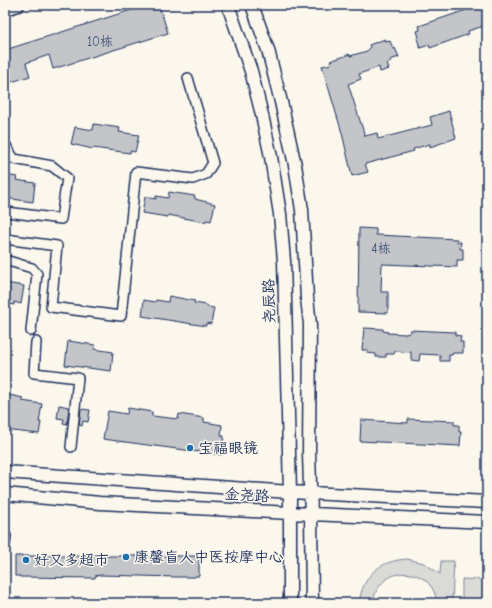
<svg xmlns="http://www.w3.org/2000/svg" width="492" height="608" font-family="'Comic Neue','LXGW WenKai TC',sans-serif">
	<rect width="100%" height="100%" fill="#fbf7ec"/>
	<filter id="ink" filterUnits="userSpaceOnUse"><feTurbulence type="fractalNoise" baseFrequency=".025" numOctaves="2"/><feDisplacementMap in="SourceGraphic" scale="8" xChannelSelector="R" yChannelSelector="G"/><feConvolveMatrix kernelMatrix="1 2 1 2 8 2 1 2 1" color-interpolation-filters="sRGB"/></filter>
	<g filter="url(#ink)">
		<path fill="#dadad7" stroke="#7a849a" d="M407 559 424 563 440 574 441 561H454L452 603H437C433 564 378 563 373 603H359C363 575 379 561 407 559Z
			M462 579 487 580V603H462Z"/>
		<path fill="#c3c5c9" stroke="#1b2f5e" d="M147 5H159L168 33 53 69 49 55 26 63 30 76 5 84V50Z
			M474 5H487V25L468 31 469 34 430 48 429 45 420 48 417 38 419 37 417 31 420 30 419 26 475 7Z
			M385 39 386 42 390 41 393 49 395 48 399 57 390 60 391 62 387 64 389 69 380 72 379 67 359 74 361 79 348 84 365 136 377 133 378 139 432 125 430 117 449 111 456 138 430 147V144L413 149 414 151 365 164 368 172 352 176 342 133 322 66 331 64 330 61 345 56 349 54 350 56 367 51 370 48 369 45Z
			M94 124 120 128 119 132 139 135 135 152 130 151V153L93 148V149L71 144 75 127 93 130Z
			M5 175 17 177 16 180 35 183 33 202 5 198Z
			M169 192 195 196V199L215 204 211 221 206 220 205 222 168 215V217L142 213 145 197 156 199V196L168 198Z
			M359 228 376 229V235L457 239V242H461L460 249H463V260H457V267L382 264 381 292H388V313L358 312Z
			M5 283 24 286 21 304 14 302V305L5 303Z
			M169 296 195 301 194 303 207 305V307L214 308 211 324 206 323V326L142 316 144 300 155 302 156 300 168 302Z
			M364 328 383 329V331L388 332 387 333 405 334 410 333V330L455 332V335L461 336 460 342H463V353H453L452 355H449V361H440V355L420 354 419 361 411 360V352L395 351 394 354H386V357H376V354L367 353 368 350H362Z
			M68 341 95 345 94 349 113 352 111 371 65 365Z
			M5 394 23 398 22 401 42 404 39 422H41L39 434 5 430Z
			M59 405 69 407 67 424 63 423 64 419 57 418Z
			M128 408 152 412V416L178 419 179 414 204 418V422L222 425 221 436H224L222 455 103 439 108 411 127 414Z
			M81 409 90 410 88 422 83 421 82 426 79 425Z
			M408 419 454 421V425H459V432H461L460 446 360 441 361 420 408 423Z
			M15 556H199V576H195V577H179L100 575 95 576V578L20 577V576H15Z"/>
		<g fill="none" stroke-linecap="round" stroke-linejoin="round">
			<defs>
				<path id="street" d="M5 144 14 159 52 166 67 178 61 219 7 212 5 213
					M5 239 57 246 51 307 121 316 136 172 193 179 206 174 213 163 188 78
					M5 260 32 268 37 274 31 331
					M36 342 34 373 78 378 71 447
					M5 535 6 536 5 544"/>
				<path id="secondary" d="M228 5 251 71 262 115 271 157 280 214 284 261 290 492V603
					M252 5 268 50 281 102 295 165 302 210 307 298 310 324 309 454 311 514 312 603
					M5 9 18 5
					M5 472 290 492 487 502
					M5 494 100 503 290 513 487 522"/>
			</defs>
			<use href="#street" stroke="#1b2f5e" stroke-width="12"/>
			<use href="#secondary" stroke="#1b2f5e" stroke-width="15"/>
			<use href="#street" stroke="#fbf7ec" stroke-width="9"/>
			<use href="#secondary" stroke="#fbf7ec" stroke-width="12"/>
		</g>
	</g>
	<g fill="#1f6fb2" stroke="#fbf7ec" stroke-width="1.5">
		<circle cx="190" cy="448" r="4"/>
		<circle cx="126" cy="557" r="4"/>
		<circle cx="26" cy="560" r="4"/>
	</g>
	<g text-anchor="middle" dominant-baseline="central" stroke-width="3" stroke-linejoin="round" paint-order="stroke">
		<g font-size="13" fill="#455479">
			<text x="100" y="41">10栋</text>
			<text x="381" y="248">4栋</text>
		</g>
		<g font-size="15" fill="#1b2f5e" stroke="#fbf7ec">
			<text transform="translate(269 301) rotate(-91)">尧辰路</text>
			<text transform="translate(247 495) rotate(3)">金尧路</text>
		</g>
		<g font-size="15" fill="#1b2f5e" stroke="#fbf7ec" text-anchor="start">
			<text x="198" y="448">宝福眼镜</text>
			<text x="134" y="557">康馨盲人中医按摩中心</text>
			<text x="34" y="560">好又多超市</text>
		</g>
	</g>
	<rect width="492" height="608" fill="none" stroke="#fbf7ec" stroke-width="20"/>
	<rect x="10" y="10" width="472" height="588" fill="none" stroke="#1b2f5e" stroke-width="1.5" filter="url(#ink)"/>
</svg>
